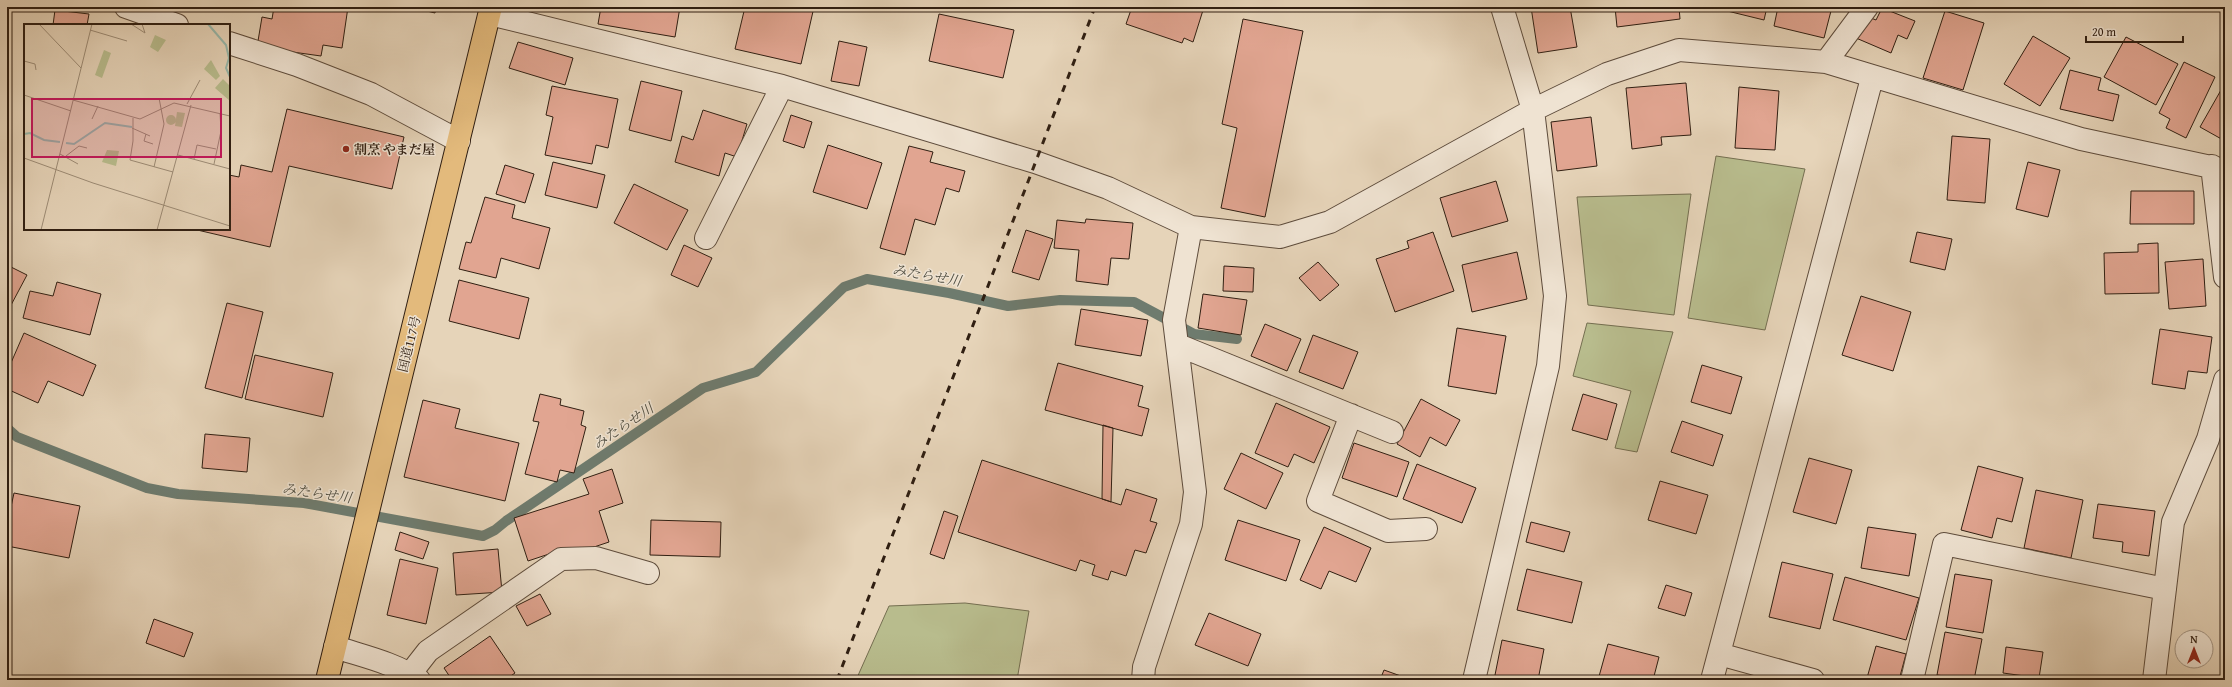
<svg xmlns="http://www.w3.org/2000/svg" width="2232" height="687" font-family="'Gentium Book Plus','Noto Serif JP',serif">
	<rect width="100%" height="100%" fill="#e6d4b9"/>
	<filter id="stains"><feTurbulence type="fractalNoise" baseFrequency=".005" numOctaves="4"/><feColorMatrix values="0 0 0 0 .2 0 0 0 0 .09 0 0 0 0 .02 0 0 0 .5 -.17"/></filter>
	<radialGradient id="worn" r=".72"><stop offset=".6" stop-color="#630" stop-opacity="0"/><stop offset="1" stop-color="#630" stop-opacity=".3"/></radialGradient>
	<path fill="#b8bc8d" stroke="#746e50" d="M1716 156 1805 169 1765 330 1688 318Z
		M1691 194 1674 315 1588 305 1577 197Z
		M1587 323 1673 332 1637 452 1615 448 1631 391 1573 376Z
		M965 603 1029 611 1017 680H856L889 606Z"/>
	<g fill="none" stroke-linecap="round" stroke-linejoin="round">
		<path stroke="#6e7b6e" stroke-width="10" d="M7 428 17 437 147 488 178 494 304 503 483 536 495 530 506 521 703 388 756 372 844 287 867 279 949 293 1008 306 1060 300 1134 302 1194 334 1237 339"/>
	</g>
	<path fill="#e1a591" stroke="#301f12" d="M274 7H348L342 48 323 45 321 56 257 47 262 17 272 19Z
		M411 7H436L435 13Z
		M601 7H680L675 37 598 24Z
		M745 7H814L801 64 735 49Z
		M1132 7H1204L1193 42 1184 38 1182 43 1126 24Z
		M1531 7H1570L1577 47 1538 53Z
		M1615 7H1679L1680 19 1617 27Z
		M1711 7H1767L1764 20Z
		M1778 7H1832L1824 38 1774 26Z
		M1882 8 1915 21 1907 39 1898 35 1891 53 1856 38 1866 16 1876 20Z
		M55 10 89 14 87 25H53Z
		M1945 11 1984 23 1963 90 1923 78Z
		M939 14 1014 30 1003 78 929 61Z
		M1243 19 1303 31 1265 217 1221 208 1237 128 1222 124Z
		M2033 36 2070 58 2040 106 2004 84Z
		M2126 37 2178 64 2156 105 2104 77Z
		M839 41 867 47 859 86 831 81Z
		M518 42 573 58 565 85 509 68Z
		M2184 62 2215 77 2186 138 2166 128 2170 119 2159 113Z
		M2070 70 2101 78 2098 90 2119 95 2113 121 2060 109Z
		M641 81 682 91 671 141 629 130Z
		M1686 83 1691 135 1661 137 1662 145 1632 149 1626 88Z
		M2225 83V141L2200 127Z
		M552 86 618 99 608 148 596 145 592 164 545 155 553 117 546 115Z
		M1739 87 1779 91 1775 150 1735 148Z
		M287 109 404 137 392 189 289 166 270 247 193 229H229V175L239 177 241 165 272 172Z
		M703 110 747 124 737 157 725 153 719 176 675 162 682 136 693 140Z
		M791 115 812 122 804 148 783 141Z
		M1591 117 1597 166 1557 171 1551 122Z
		M1952 136 1990 139 1985 203 1947 200Z
		M828 145 882 163 867 209 813 192Z
		M909 146 933 152 930 162 965 171 959 192 946 188 935 225 915 219 905 255 880 248Z
		M553 162 605 175 597 208 545 195Z
		M2028 162 2060 170 2048 217 2016 209Z
		M505 165 534 174 525 203 496 194Z
		M1496 181 1508 221 1452 237 1440 198Z
		M634 184 688 210 667 250 614 223Z
		M2131 191H2194V224H2130Z
		M485 197 515 205 512 218 550 228 539 269 501 258 496 278 459 269 466 242 471 243Z
		M1086 219 1133 223 1129 259 1111 258 1108 285 1076 281 1079 250 1054 248 1057 220 1085 223Z
		M1026 230 1053 239 1039 280 1012 272Z
		M1433 232 1454 291 1395 312 1376 259 1409 248 1407 241Z
		M1917 232 1952 239 1945 270 1910 262Z
		M2158 243 2159 293 2105 294 2104 253 2138 252V244Z
		M684 245 712 258 698 287 671 275Z
		M1517 252 1527 299 1472 312 1462 265Z
		M2203 259 2206 306 2169 309 2165 262Z
		M1318 262 1339 285 1320 301 1299 278Z
		M7 265 27 275 10 307 7 306Z
		M1224 266 1254 268 1253 292 1223 291Z
		M459 280 529 298 519 339 449 321Z
		M57 282 101 294 90 335 23 318 30 291 53 296Z
		M1203 294 1247 300 1241 335 1198 328Z
		M1861 296 1911 312 1893 371 1842 355Z
		M227 303 263 312 242 398 205 388Z
		M1081 309 1148 320 1141 356 1075 345Z
		M1265 324 1301 339 1287 371 1251 356Z
		M1457 328 1506 336 1496 394 1448 386Z
		M2160 329 2212 337 2207 373 2188 371 2185 389 2152 384Z
		M24 333 96 365 83 396 48 381 38 403 7 389V372Z
		M1313 335 1358 352 1343 389 1299 372Z
		M255 355 333 373 323 417 245 399Z
		M1058 363 1143 386 1138 406 1149 409 1142 436 1045 410Z
		M1702 365 1742 377 1731 414 1691 402Z
		M540 394 561 399 560 405 584 411 581 425 586 427 574 473 560 470 557 482 525 474 539 422 533 421Z
		M1583 394 1617 404 1607 440 1572 430Z
		M1421 399 1460 420 1446 446 1430 437 1420 457 1397 444Z
		M423 400 460 409 455 428 519 443 505 501 404 477Z
		M1276 403 1330 427 1314 463 1294 454 1288 467 1255 453Z
		M1682 421 1723 435 1713 466 1671 452Z
		M1103 425 1113 428 1111 502 1102 499Z
		M205 434 250 438 247 472 202 468Z
		M1354 443 1409 462 1397 497 1342 478Z
		M1241 453 1283 473 1266 509 1224 489Z
		M1809 458 1852 470 1836 524 1793 512Z
		M982 460 1121 505 1126 489 1157 499 1150 521 1157 523 1146 553 1135 550 1126 576 1111 571 1108 580 1092 575 1095 565 1080 560 1076 571 958 532Z
		M1417 464 1476 488 1462 523 1403 499Z
		M1978 466 2023 478 2012 522 1997 518 1992 538 1961 530Z
		M612 469 623 503 599 511 609 542 564 557 561 550 528 561 514 518 589 494 583 479Z
		M1660 481 1708 495 1696 534 1648 520Z
		M2036 490 2083 500 2071 558 2024 548Z
		M14 493 80 506 69 558 7 546V525Z
		M2098 504 2155 511 2149 556 2122 552 2123 542 2093 538Z
		M944 511 958 516 944 559 930 554Z
		M651 520 721 522 720 557 650 555Z
		M1238 520 1300 540 1286 581 1225 560Z
		M1531 522 1570 532 1564 552 1526 542Z
		M1324 527 1371 548 1356 582 1329 571 1321 589 1300 580Z
		M1868 527 1916 534 1909 576 1861 568Z
		M400 532 429 542 423 559 395 550Z
		M498 549 502 592 456 595 453 553Z
		M400 559 438 568 426 624 387 615Z
		M1782 562 1833 574 1820 629 1769 617Z
		M1527 569 1582 582 1572 623 1517 610Z
		M1955 574 1992 580 1983 633 1946 627Z
		M1845 577 1919 598 1906 640 1833 620Z
		M1666 585 1692 593 1685 616 1658 608Z
		M540 594 551 614 527 626 516 606Z
		M1209 613 1261 634 1248 666 1195 645Z
		M154 619 193 633 184 657 146 643Z
		M1945 632 1982 639 1974 680 1937 675Z
		M490 636 515 673 505 680H452L444 668Z
		M1502 640 1544 649 1538 680H1494Z
		M1608 644 1659 657 1653 680H1598Z
		M1876 646 1906 654 1899 680H1876L1867 678Z
		M2006 647 2043 652 2039 678 2003 673Z
		M1384 670 1412 680H1380Z
		M7 675 20 680H7Z"/>
	<g fill="none" stroke-linecap="round" stroke-linejoin="round">
		<defs>
			<path id="minor" d="M126 7 177 25
				M490 14 782 86 1035 162 1108 188 1191 227 1280 237 1330 222 1533 110 1607 74 1679 50 1826 62 2081 139 2225 170
				M229 43 297 65 371 94 459 141
				M1826 62 1867 7
				M2212 166 2225 277
				M706 238 782 86
				M1178 345 1392 432
				M1351 415 1318 501 1388 531 1426 529
				M335 647C362 656 395 663 419 680
				M1719 654 1813 680
				M410 674 428 651 561 559 596 558 648 573
				M1143 680 1144 667 1191 524 1195 492 1174 320 1191 227
				M1474 680 1548 366 1555 296 1533 110 1502 7
				M1712 680 1872 78
				M1912 680 1944 544 2165 589
				M2154 680 2173 522 2208 439 2225 380"/>
			<path id="highway" d="M327 680 491 7"/>
		</defs>
		<use href="#minor" stroke="#5e4c3c" stroke-width="24"/>
		<use href="#highway" stroke="#301f12" stroke-width="24"/>
		<use href="#minor" stroke="#efe3d2" stroke-width="22"/>
		<use href="#highway" stroke="#e3ba7c" stroke-width="22"/>
		<path stroke="#301f12" stroke-width="3" stroke-dasharray="7 7" stroke-linecap="butt" d="M837 680 1095 7"/>
	</g>
	<circle fill="#8f2418" stroke="#efe3d2" stroke-width="1.5" cx="346" cy="149" r="4"/>
	<g text-anchor="middle" dominant-baseline="central" stroke-width="3" stroke-linejoin="round" paint-order="stroke">
		<g font-size="13" font-weight="bold" fill="#301f12" stroke="#efe3d2" text-anchor="start">
			<text x="354" y="149">割烹 やまだ屋</text>
		</g>
		<g font-size="13" fill="#301f12" stroke="#efe3d2">
			<text transform="translate(409 344) rotate(-76)">国道117号</text>
		</g>
		<g font-size="14" font-style="italic" fill="#4f4d40" stroke="#efe3d2">
			<text transform="translate(927 275) rotate(10)">みたらせ川</text>
			<text transform="translate(623 426) rotate(-34)">みたらせ川</text>
			<text transform="translate(317 493) rotate(8)">みたらせ川</text>
		</g>
	</g>
	<g transform="translate(24 24)">
		<rect width="206" height="206" fill="#e6d4b9"/>
		<path d="M131 11 142 16 134 28 126 23ZM80 26 87 29 78 54 71 51ZM187 36 196 52 192 56 180 45ZM199 55 206 62V77L191 64ZM153 88 161 89 158 103 151 102ZM142 96a5 5 0 1 1 10 0a5 5 0 1 1-10 0ZM83 126 95 127 92 142 78 138Z" fill="#b8bc8d"/>
		<path fill="none" stroke="#97b8ab" stroke-width="2" d="M184 0 202 21 205 34 202 44 206 53M0 110 6 109 20 116 36 118M42 119 50 120 81 99 108 103"/>
		<path fill="none" stroke="#9d8c76" stroke-width="1" d="M15 0 57 44M107 0 121 9 118 0M66 6 103 17M0 37 11 40 12 46M0 71 47 87M49 76 116 95 150 79 206 92M163 80 176 56M109 94V117L106 136 149 148M68 95 74 82M108 104 126 112M122 110 120 117 129 120M36 130 54 140M154 131 206 145M42 132 55 122 63 124M0 134 69 159 206 202M170 135 173 121 192 125M190 140 197 107 196 89M130 143 140 100 135 74M17 206 68 0M133 206 167 81"/>
		<path fill="#c2185b" fill-opacity="0.15" stroke="#c2185b" stroke-width="2" d="M8 75H197V133H8Z"/>
		<rect width="206" height="206" fill="none" stroke="#301f12" stroke-width="2"/>
	</g>
	<rect width="2232" height="687" fill="none" stroke="#e6d4b9" stroke-width="24"/>
	<rect x="8" y="8" width="2216" height="671" fill="none" stroke="#301f12" stroke-width="2"/>
	<rect x="12" y="12" width="2208" height="663" fill="none" stroke="#301f12"/>
	<g transform="translate(2194 649)"><circle r="19" fill="#efe3d2" stroke="#a39585"/>
	<path d="M0-3L7 15L0 10L-7 15Z" fill="#8f2418"/>
	<text y="-6" font-size="11" font-weight="bold" text-anchor="middle" fill="#301f12">N</text>
	</g>
	<path d="M2086 36v6h97v-6" fill="none" stroke="#301f12" stroke-width="2"/>
	<text x="2092" y="36" font-size="12" fill="#301f12" stroke="#efe3d2" stroke-width="3" paint-order="stroke">20 m</text>
	<rect width="100%" height="100%" filter="url(#stains)"/>
	<rect width="100%" height="100%" fill="url(#worn)"/>
</svg>
